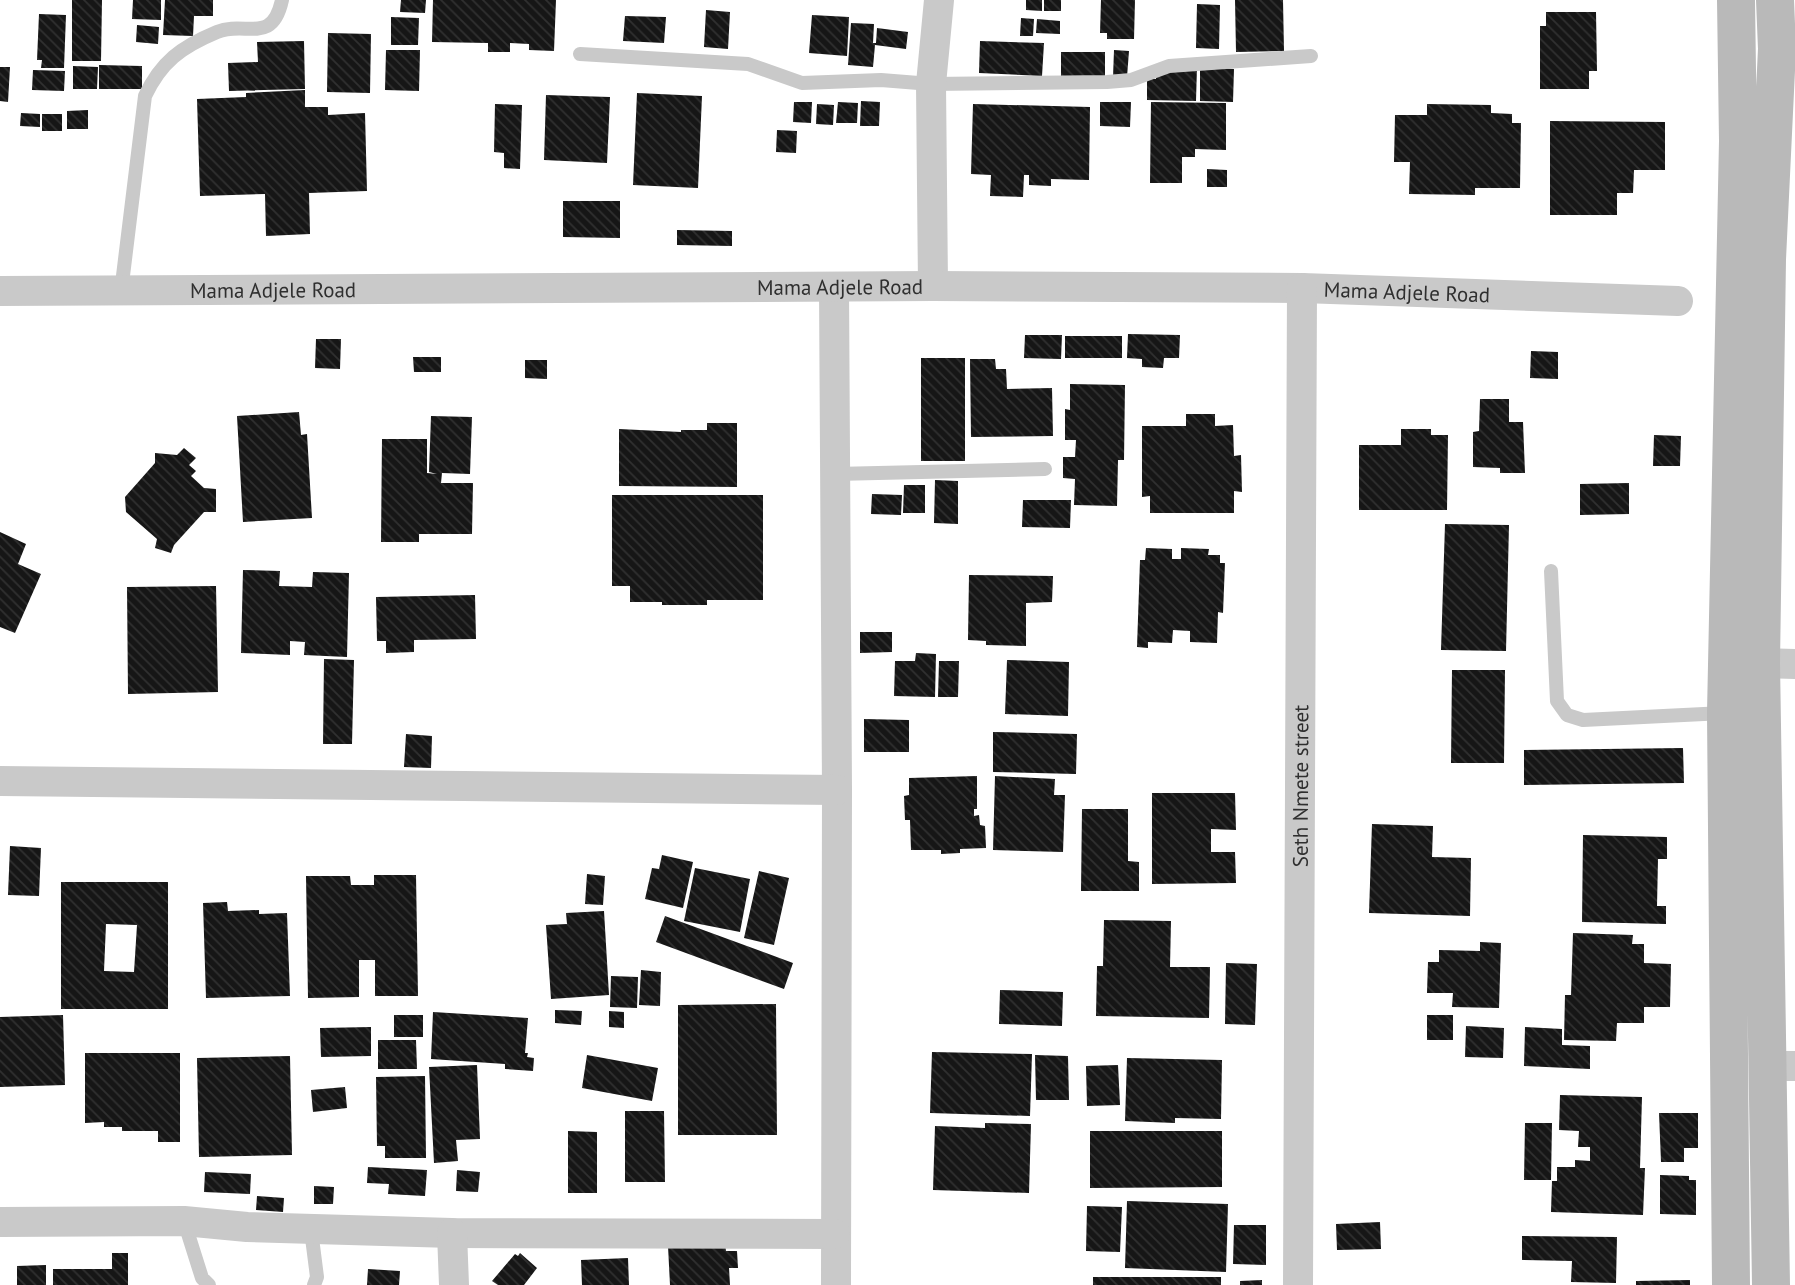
<svg xmlns="http://www.w3.org/2000/svg" width="1795" height="1285" font-family="'PT Sans',sans-serif">
	<defs>
		<pattern id="building-back-hatch" width="6" height="6" patternUnits="userSpaceOnUse" patternTransform="scale(1.75)"><rect width="6" height="6" fill="#161616"/><path d="M-1 5l2 2M0 0l6 6M5-1l2 2" fill="none" stroke="#303030"/></pattern>
	</defs>
	<rect width="100%" height="100%" fill="#fff"/>
	<path fill="url(#building-back-hatch)" fill-rule="evenodd" d="M72 0H102L101 61H72Z
		M133 0H161V20L132 19Z
		M165 0H213V16H194L193 36 163 35Z
		M401 0H426L425 13 400 12Z
		M433 0H556L554 51 529 50V44L510 43V52H488V43L432 42Z
		M1026 0H1042V11L1026 10Z
		M1044 0H1061V11H1044Z
		M1101 0H1135L1134 39H1107V33H1100Z
		M1235 0H1283L1284 51 1236 52Z
		M1197 4 1220 5 1219 49 1196 48Z
		M706 10 730 12 728 49 704 47Z
		M1546 12H1596L1597 71H1589V89H1540V26H1546Z
		M39 14 66 15 64 68H41L42 60H37Z
		M812 15 849 17 847 56 809 53Z
		M625 16 666 17 664 43 623 41Z
		M391 17 419 18 418 45H391Z
		M1021 18 1034 19 1033 36H1020Z
		M1037 19 1060 21V34L1036 33Z
		M851 23 874 24 873 43H876L877 28 908 32 906 49 875 45 873 67 848 65Z
		M137 25 159 27 158 44 136 42Z
		M328 33 371 34 370 93 327 92Z
		M304 41 305 89 229 91 228 63 258 62 257 42Z
		M980 41 1044 43 1042 76 979 73Z
		M386 50H420L419 91 385 90Z
		M1114 50 1129 51 1127 77H1113Z
		M1061 52H1105V77H1061Z
		M99 65 142 66V89H99Z
		M73 66 98 67 97 89H73Z
		M0 67H10L8 102 0 101Z
		M1197 67 1196 101 1147 100V78L1156 79V71Z
		M1200 67 1234 69 1233 102 1200 101Z
		M33 70 65 71 64 91 32 90Z
		M305 90V107H328V115L365 113 367 191 309 193 310 234 266 236 265 194 200 196 197 99 246 97V93Z
		M637 93 702 96 698 188 633 185Z
		M546 95 610 97 607 163 544 160Z
		M861 101 880 102 879 126H860Z
		M794 102H812L811 123 793 122Z
		M838 102 858 103 857 123H836Z
		M1100 102H1131L1130 127 1100 126Z
		M1151 102 1226 103V150L1195 149V157H1182V183H1150Z
		M495 104 522 105 520 169 504 168V153L494 152Z
		M817 104 834 105 833 125 816 124Z
		M973 104 1090 107 1089 180 1051 179V186L1029 185V175H1024L1023 197 990 196 991 175 971 174Z
		M1427 104 1491 105V113L1512 114V123H1521L1520 188H1475V195L1409 194 1410 162H1394L1395 115H1427Z
		M88 110V129H67V111Z
		M21 113 40 114V127L20 126Z
		M42 114H62V131H42Z
		M1550 121 1665 122V170H1634L1633 193H1617V215H1550Z
		M777 130 797 131 796 153 776 152Z
		M1207 169 1227 170V187H1207Z
		M563 201H620V238L563 237Z
		M677 230 732 231V246L677 245Z
		M1128 334 1180 335 1179 358H1164L1163 368 1142 367V359L1127 358Z
		M1025 335H1062L1061 359 1024 358Z
		M1065 336H1122V358H1065Z
		M316 339H341L340 369 315 368Z
		M1531 351 1558 352V379L1530 378Z
		M413 357H441V372H414Z
		M921 358H965V461H921Z
		M970 359H995L996 369H1006L1007 389 1052 388 1053 436 971 437Z
		M525 360H547V379L525 378Z
		M1070 384 1125 385 1124 460H1118L1117 506 1074 505 1075 479 1063 478V457H1075L1076 440H1065V409L1070 410Z
		M1480 399H1509V422H1523L1525 473H1500V468L1473 467V432L1479 431Z
		M299 412 301 435 307 434 312 518 243 522 237 416Z
		M1186 414H1215V426L1233 425 1234 456 1241 455 1242 492 1234 491V513H1150V496L1142 497V426H1186Z
		M431 416 472 417 470 474 442 473 441 483H473L472 534H419V542H381L382 439H427V473L437 474 429 472Z
		M707 423H737V487L619 486V429L681 432V430H707Z
		M1401 429H1431V435H1448L1447 510H1359V445H1401Z
		M1654 435 1681 436 1680 466H1653Z
		M184 448 196 458 189 465 196 471 191 476 204 488 216 489V512H204L174 545 171 553 155 548 157 539 126 512 125 497 155 463V453L177 455Z
		M935 480 958 481V524L934 523Z
		M1629 483V514L1580 515V484Z
		M904 485H925V513H903Z
		M872 494 902 495 901 515 871 514Z
		M612 495H763V600H707V605H662V602H630V586H612Z
		M1023 500H1071L1070 528 1022 527Z
		M1445 524 1509 525 1506 651 1441 650Z
		M0 532 26 544 18 564 41 574 15 633 0 627Z
		M1146 548 1172 549V559H1181V548L1209 549 1208 555H1220V563H1225L1223 613 1218 612 1217 643 1190 642V631L1173 630 1172 643 1148 642V648L1137 647 1140 560H1145Z
		M243 570 280 571 279 586 312 587 313 572 349 573 347 657 304 655 305 642 290 641V655L241 653Z
		M969 575 1053 576 1052 602 1026 603V646L986 645V641L968 640Z
		M216 586 218 692 128 694 127 587Z
		M475 595 476 639 414 640V652L386 653V641H377L376 597Z
		M860 632H892V652L860 653Z
		M916 653 936 654 935 697 894 696 895 661H915Z
		M324 659 354 660 352 744H323Z
		M1007 660 1069 662 1068 716 1005 714Z
		M939 661H959L958 697H938Z
		M1452 670H1505L1504 763H1451Z
		M864 719 909 720V752H864Z
		M993 732 1077 734 1076 774 993 772Z
		M406 734 432 736 431 768 404 767Z
		M1683 748 1684 783 1524 785V750Z
		M977 776V809H974V816L979 815 980 825 985 826 986 848 960 849V853L941 854V850H911L910 820H905L904 796 909 795V778Z
		M995 776 1055 779 1054 795H1065L1063 852 993 850Z
		M1152 793H1235L1236 830 1211 829V852H1235L1236 883 1152 884Z
		M1082 809H1128V861L1139 862V891H1081Z
		M1372 824 1433 826 1432 857 1471 858 1470 916 1369 913Z
		M1583 835 1667 837V859H1658L1657 906H1666V924L1582 922Z
		M10 846 41 848 39 896 8 895Z
		M662 855 693 862 683 908 645 899 652 868 659 869Z
		M695 868 750 879 740 932 684 921Z
		M759 871 789 878 774 945 744 938Z
		M587 874 605 876 603 905 585 904Z
		M374 875H416L418 996H375V960H359V997L308 998 306 876H350L351 885H374Z
		M61 882H168V1009H61ZM106 924 137 925 134 972 104 971Z
		M227 902 228 911 259 910V914L287 913 290 996 206 998 203 903Z
		M604 911 609 995 551 999 546 925 567 924 566 913Z
		M665 916 793 963 784 989 656 942Z
		M1104 920 1171 921 1170 967H1210L1209 1018 1096 1016 1097 966H1103Z
		M1573 933 1633 935 1632 944H1644V963L1671 964 1670 1007H1644V1023H1617L1616 1041 1564 1040 1565 995H1571Z
		M1480 942 1501 943 1499 1008 1452 1007 1453 993H1427L1428 962H1439V950L1480 951Z
		M1226 963 1257 964 1255 1025 1225 1024Z
		M641 970 661 972 660 1006 639 1005Z
		M611 976 638 977 637 1008 610 1007Z
		M1000 990 1063 992 1062 1026 999 1024Z
		M776 1004 777 1135H678V1005Z
		M555 1010 582 1011 581 1025 555 1023Z
		M609 1011 624 1012V1028L609 1027Z
		M433 1012 528 1018 525 1053H528L527 1057 534 1058 533 1071 505 1069V1064L431 1059Z
		M63 1015 65 1085 0 1087V1017Z
		M394 1015H423V1037H394Z
		M1427 1015H1453V1040H1427Z
		M1466 1026 1504 1028 1503 1058 1465 1057Z
		M371 1027V1056L321 1057 320 1028Z
		M1525 1027 1562 1029V1045L1590 1046V1069L1524 1066Z
		M378 1040H416L417 1069H378Z
		M932 1052 1032 1054 1030 1116 930 1113Z
		M85 1053H180V1142H158V1131H122V1127H104V1122L85 1123Z
		M587 1055 658 1068 652 1101 582 1088Z
		M1035 1055 1068 1056 1069 1100H1036Z
		M290 1056 292 1155 199 1157 197 1058Z
		M1127 1058 1222 1060 1221 1119 1175 1118V1123L1125 1121Z
		M477 1065 480 1139 456 1140 458 1161 434 1163 429 1067Z
		M1118 1065 1120 1105 1087 1106 1086 1066Z
		M425 1076 426 1158H385V1146H377L376 1077Z
		M345 1087 347 1108 313 1112 311 1090Z
		M1560 1095 1642 1097 1640 1168H1645L1643 1215 1551 1212 1552 1181H1557V1167H1575V1160L1590 1161V1147H1578L1579 1131 1559 1130Z
		M625 1111H664L665 1182H625Z
		M1659 1113H1698V1148H1684V1162H1661Z
		M985 1123 1031 1124 1029 1193 933 1190 935 1126 985 1128Z
		M1525 1123H1552L1551 1180H1524Z
		M568 1131 597 1132V1193H568Z
		M1090 1131H1222V1187L1090 1188Z
		M368 1167 427 1170 425 1196 388 1194 389 1184 367 1183Z
		M457 1170 480 1172 478 1192 456 1191Z
		M205 1172 251 1174 250 1194 204 1192Z
		M1660 1175 1689 1176V1180H1696V1215L1660 1214Z
		M314 1186 334 1187 333 1204H314Z
		M257 1196 284 1198 283 1212 256 1210Z
		M1127 1201 1228 1204 1226 1272 1125 1268Z
		M1087 1206 1122 1207 1120 1252 1086 1251Z
		M1380 1222 1381 1249 1337 1250 1336 1224Z
		M1234 1225H1266V1265L1233 1264Z
		M1522 1236 1617 1237 1616 1283 1571 1282 1572 1261 1522 1260Z
		M725 1244 726 1251H737L738 1268H729L730 1285H670L668 1246Z
		M112 1253H128V1285H53V1269H112Z
		M520 1253 537 1268 524 1285H498L492 1281 515 1254 518 1256Z
		M628 1258 629 1285H582L581 1260Z
		M46 1265V1285H17V1266Z
		M368 1269 400 1271 399 1285H367Z
		M1093 1277H1221V1285H1093Z
		M1262 1280V1285H1240V1281Z
		M1690 1280V1285H1636V1281Z"/>
	<g fill="none" stroke-linecap="round" stroke-linejoin="round">
		<path stroke="#c9c9c9" stroke-width="14" d="M580 54 748 64 802 83 881 80 931 84 1107 82 1131 80 1169 66 1311 56
			M121 292 145 96C161 62 181 47 217 32 245 20 272 46 282 0
			M835 474 1045 469
			M1551 571 1557 701 1567 715 1583 720 1724 713
			M184 1221 202 1278 209 1285
			M311 1230 317 1277 314 1285"/>
		<g stroke="#c9c9c9" stroke-width="30">
			<path d="M933 286 931 84 939 0"/>
			<path d="M834 287 837 790 836 1285"/>
			<path id="s1" d="M0 291 933 286 1302 288 1678 301"/>
			<path d="M1761 663 1795 664"/>
			<path d="M0 781 837 790"/>
			<path d="M1768 1066H1795"/>
			<path d="M0 1222 184 1221 247 1227 452 1233 835 1234"/>
			<path d="M452 1233 454 1285"/>
			<path id="s2" d="M1298 1285 1302 288"/>
		</g>
		<path stroke="#b9b9b9" stroke-width="38" d="M1731 1285 1726 713 1738 141 1736 0
			M1771 1285 1761 663 1767 259 1777 49 1775 0"/>
	</g>
	<g text-anchor="middle" dominant-baseline="central" stroke-width="7" stroke-linejoin="round" paint-order="stroke">
		<g font-size="21" fill="#2f2f2f" stroke="#fff">
			<text stroke="none"><textPath href="#s1" startOffset="840">Mama Adjele Road</textPath></text>
			<text stroke="none"><textPath href="#s1" startOffset="273">Mama Adjele Road</textPath></text>
			<text stroke="none"><textPath href="#s1" startOffset="1407">Mama Adjele Road</textPath></text>
			<text stroke="none"><textPath href="#s2" startOffset="499">Seth Nmete street</textPath></text>
		</g>
	</g>
</svg>
